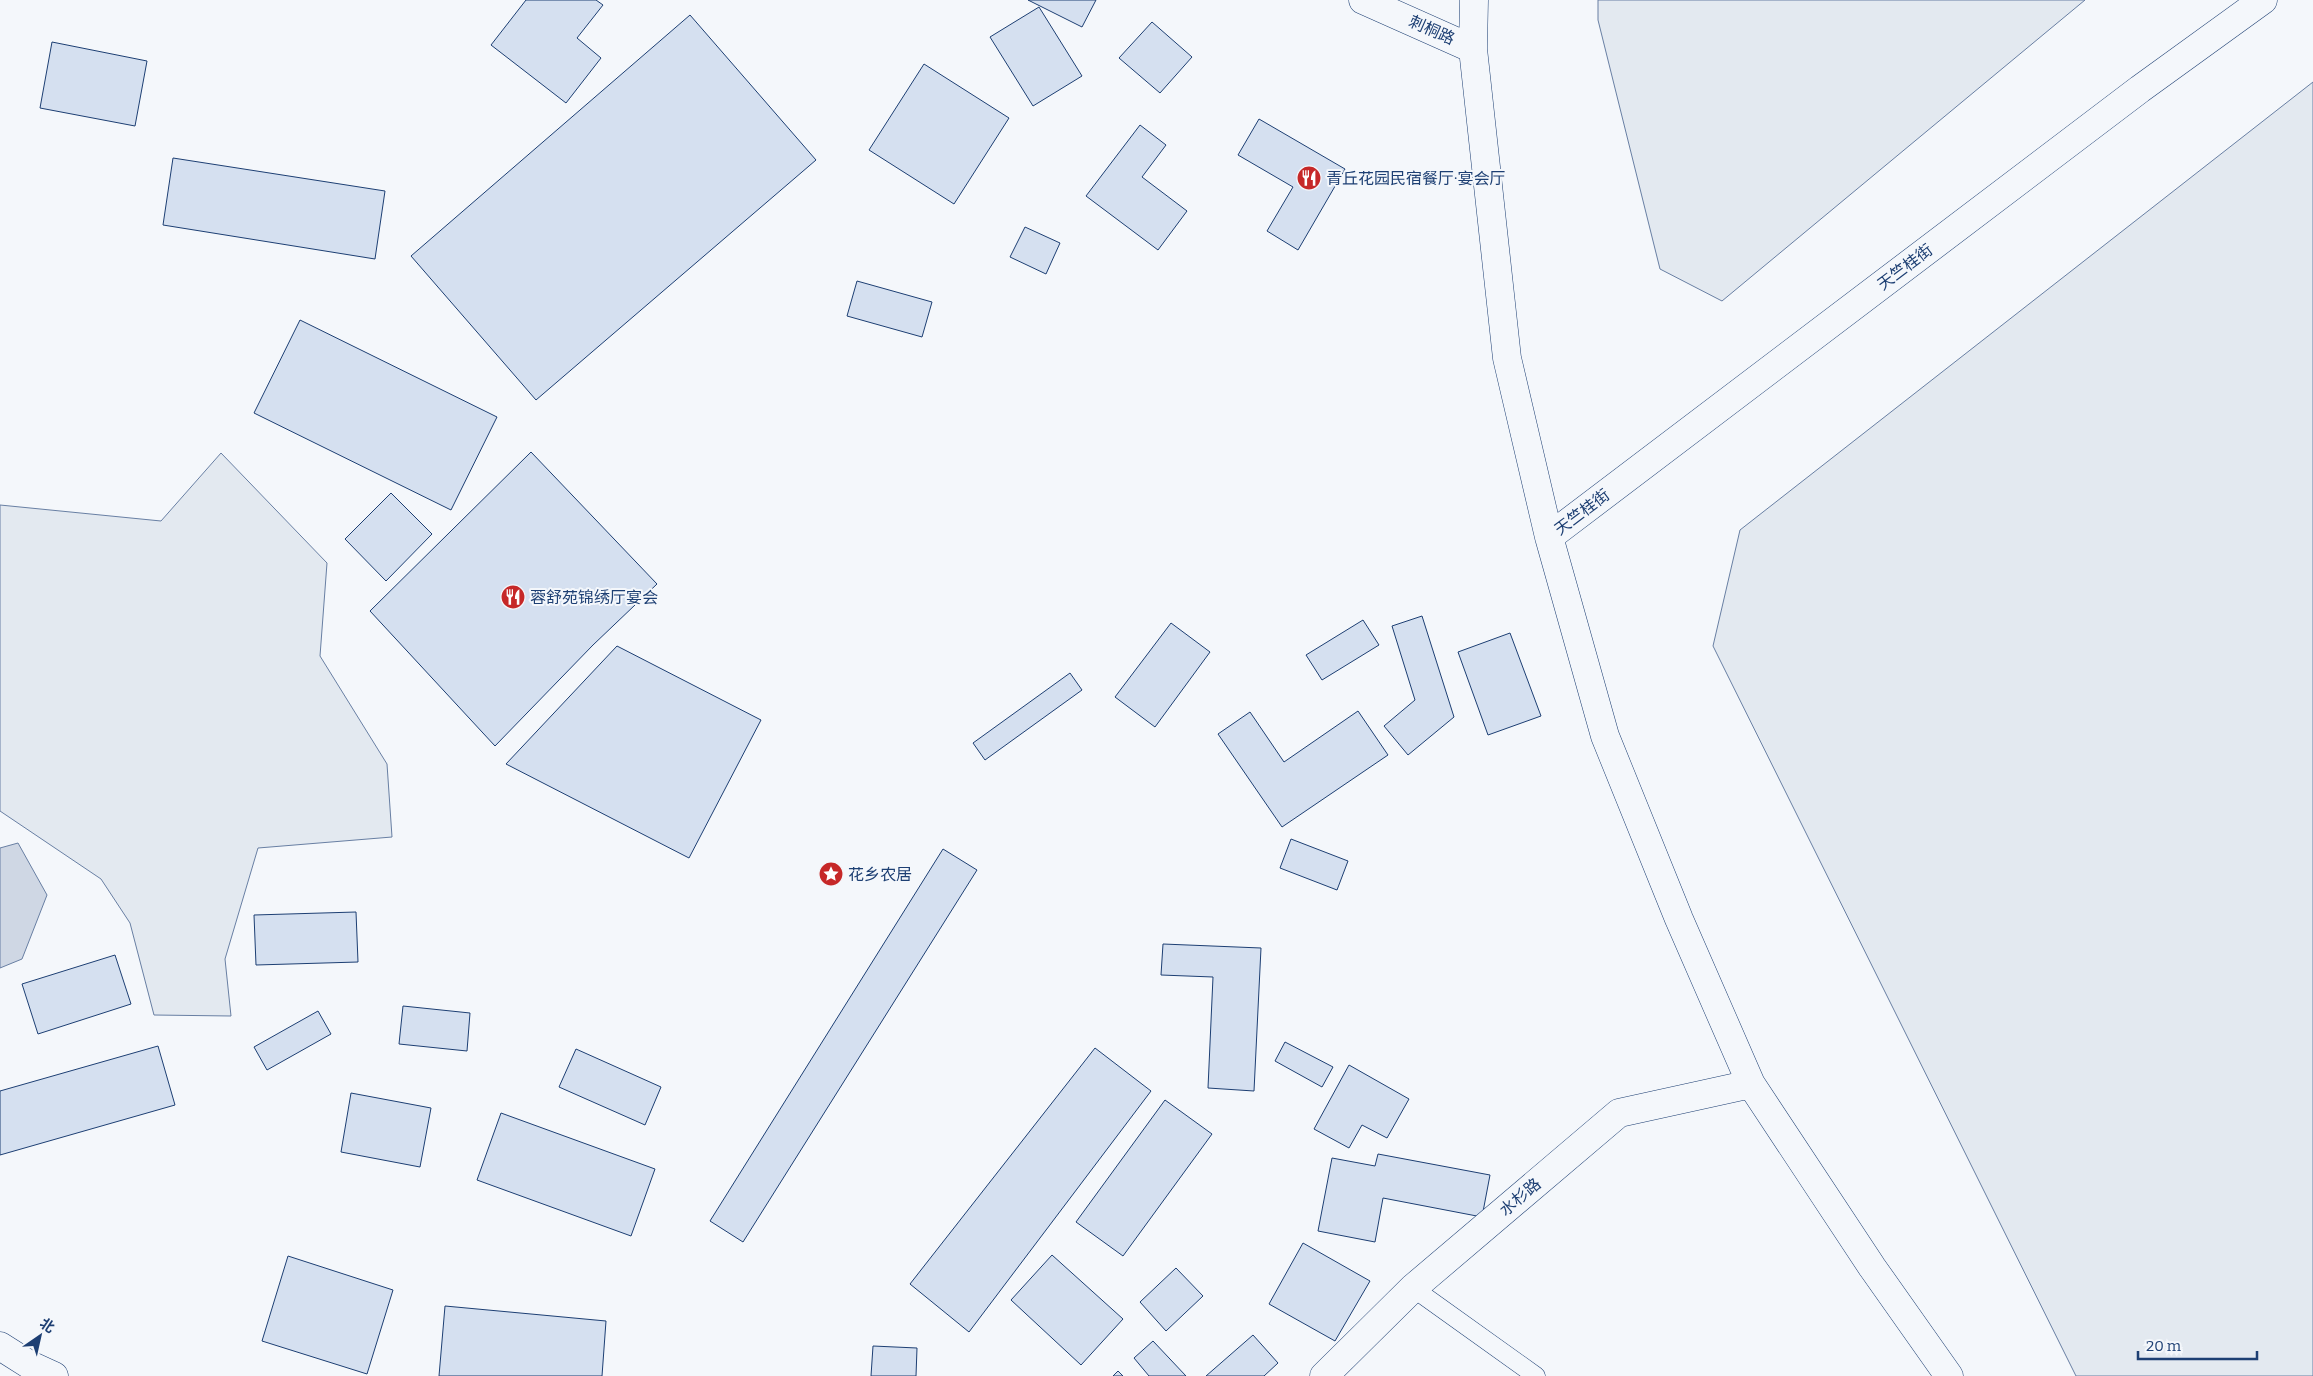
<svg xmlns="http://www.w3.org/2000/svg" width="2313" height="1376" font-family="Bitter,'Noto Sans SC',serif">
	<rect width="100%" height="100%" fill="#f4f7fb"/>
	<path fill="#e3e9f0" stroke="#687fa3" d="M1598 0H2085L1722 301 1660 269 1598 20Z
		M2313 82V1376H2076L1713 646 1740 530Z
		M221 453 327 563 320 656 387 764 392 837 258 848 225 959 231 1016 154 1015 130 923 101 879 0 811V505L161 521Z"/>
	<path fill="#cfd7e4" stroke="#687fa3" d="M18 843 47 895 22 959 0 968V848Z"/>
	<path fill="#d5e0f0" stroke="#1d3f73" d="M526 0H596L603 5 577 38 601 58 566 103 491 45Z
		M1028 0H1096L1082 27Z
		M1039 7 1082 76 1033 106 990 37Z
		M690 15 816 160 536 400 411 256Z
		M1152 22 1192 57 1160 93 1119 58Z
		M52 42 147 61 135 126 40 108Z
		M924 64 1009 118 954 204 869 150Z
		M1259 119 1345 169 1298 250 1267 231 1293 187 1238 155Z
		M1140 125 1166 145 1142 177 1187 211 1158 250 1086 196Z
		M173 158 385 191 375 259 163 225Z
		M1025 227 1060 243 1046 274 1010 257Z
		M857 281 932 302 922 337 847 316Z
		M300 320 497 417 451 510 254 413Z
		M531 452 657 584 593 645 495 746 370 611Z
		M391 493 432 534 386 581 345 539Z
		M1422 616 1454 717 1408 755 1384 726 1415 700 1392 626Z
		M1363 620 1379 645 1322 680 1306 655Z
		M1171 623 1210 652 1155 727 1115 697Z
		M1510 633 1541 716 1488 735 1458 652Z
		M617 646 761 720 689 858 506 764Z
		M1070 673 1082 690 985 760 973 743Z
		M1358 711 1388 755 1282 827 1218 734 1250 712 1284 762Z
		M1291 839 1348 861 1337 890 1280 868Z
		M943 849 977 870 743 1242 710 1221Z
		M356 912 358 962 256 965 254 915Z
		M1163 944 1261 948 1254 1091 1208 1088 1213 977 1161 975Z
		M115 955 131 1004 38 1034 22 984Z
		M403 1006 470 1013 467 1051 399 1044Z
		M318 1011 331 1034 267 1070 254 1047Z
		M1285 1042 1333 1067 1322 1087 1275 1061Z
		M158 1046 175 1105 0 1155V1091Z
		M1095 1048 1151 1091 969 1332 910 1284Z
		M576 1049 661 1087 645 1125 559 1087Z
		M1349 1065 1409 1099 1387 1138 1362 1125 1349 1148 1314 1129Z
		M351 1093 431 1108 420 1167 341 1152Z
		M1165 1100 1212 1134 1123 1256 1076 1222Z
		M501 1113 655 1169 631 1236 477 1180Z
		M1378 1154 1490 1175 1482 1217 1383 1198 1375 1242 1318 1231 1332 1158 1375 1166Z
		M1303 1243 1370 1281 1335 1341 1269 1304Z
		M1052 1255 1123 1319 1081 1365 1011 1300Z
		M288 1256 393 1290 367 1374 262 1341Z
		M1176 1268 1203 1296 1166 1331 1140 1302Z
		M445 1306 606 1321 602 1376H439Z
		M1253 1335 1278 1363 1264 1376H1206Z
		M1153 1341 1186 1376H1149L1134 1358Z
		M873 1346 917 1348 916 1376H871Z
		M1118 1371 1123 1376H1113Z"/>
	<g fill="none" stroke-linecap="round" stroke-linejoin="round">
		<defs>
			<path id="lane" d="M1413 1288 1536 1376"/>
			<path id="street" d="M1363 0 1473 49
				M1474 0 1473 49 1507 358 1549 537 1605 736 1679 919 1751 1084 1872 1267 1949 1376
				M1549 537 2140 89 2263 0
				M0 1346 30 1365 54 1376
				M1324 1376 1413 1288 1619 1113 1751 1084"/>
		</defs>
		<use href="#lane" stroke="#1d3f73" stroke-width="19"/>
		<use href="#street" stroke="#1d3f73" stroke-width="29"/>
		<use href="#lane" stroke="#f4f7fb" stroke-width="18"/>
		<use href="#street" stroke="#f4f7fb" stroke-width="28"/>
	</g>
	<defs>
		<symbol id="restaurant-disc" viewBox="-11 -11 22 22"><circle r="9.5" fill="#c62828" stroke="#f4f7fb"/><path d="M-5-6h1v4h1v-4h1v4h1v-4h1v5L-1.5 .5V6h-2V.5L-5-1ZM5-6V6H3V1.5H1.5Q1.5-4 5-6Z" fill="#fff"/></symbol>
		<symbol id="sight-disc" viewBox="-11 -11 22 22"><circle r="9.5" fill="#c62828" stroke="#f4f7fb"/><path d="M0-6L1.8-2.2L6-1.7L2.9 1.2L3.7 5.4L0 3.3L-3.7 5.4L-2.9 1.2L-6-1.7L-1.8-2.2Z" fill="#fff"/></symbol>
	</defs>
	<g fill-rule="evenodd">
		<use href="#restaurant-disc" x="1295" y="164" width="28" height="28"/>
		<use href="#restaurant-disc" x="499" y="583" width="28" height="28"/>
		<use href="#sight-disc" x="817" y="860" width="28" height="28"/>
	</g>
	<g text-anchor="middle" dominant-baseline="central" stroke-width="4" stroke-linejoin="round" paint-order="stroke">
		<g font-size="16" fill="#1d3f73" stroke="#f4f7fb">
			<text transform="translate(1432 30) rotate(24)">刺桐路</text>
			<text transform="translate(1905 267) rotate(-37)">天竺桂街</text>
			<text transform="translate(1582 512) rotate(-37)">天竺桂街</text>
			<text transform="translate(1520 1197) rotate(-40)">水杉路</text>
		</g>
		<g font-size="16" fill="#1d3f73" stroke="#f4f7fb" text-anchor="start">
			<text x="1326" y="178">青丘花园民宿餐厅·宴会厅</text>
			<text x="530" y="597">蓉舒苑锦绣厅宴会</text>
			<text x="848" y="874">花乡农居</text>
		</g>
	</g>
	<g transform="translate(40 1336) rotate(34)" stroke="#f4f7fb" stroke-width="4" paint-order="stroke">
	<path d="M0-4L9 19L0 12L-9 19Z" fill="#1d3f73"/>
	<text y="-8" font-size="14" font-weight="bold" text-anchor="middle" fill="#1d3f73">北</text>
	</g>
	<path d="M2138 1351v8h119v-8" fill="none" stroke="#1d3f73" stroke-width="2.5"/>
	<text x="2146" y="1351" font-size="15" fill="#1d3f73" stroke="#f4f7fb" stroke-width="4" paint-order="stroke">20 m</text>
</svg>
